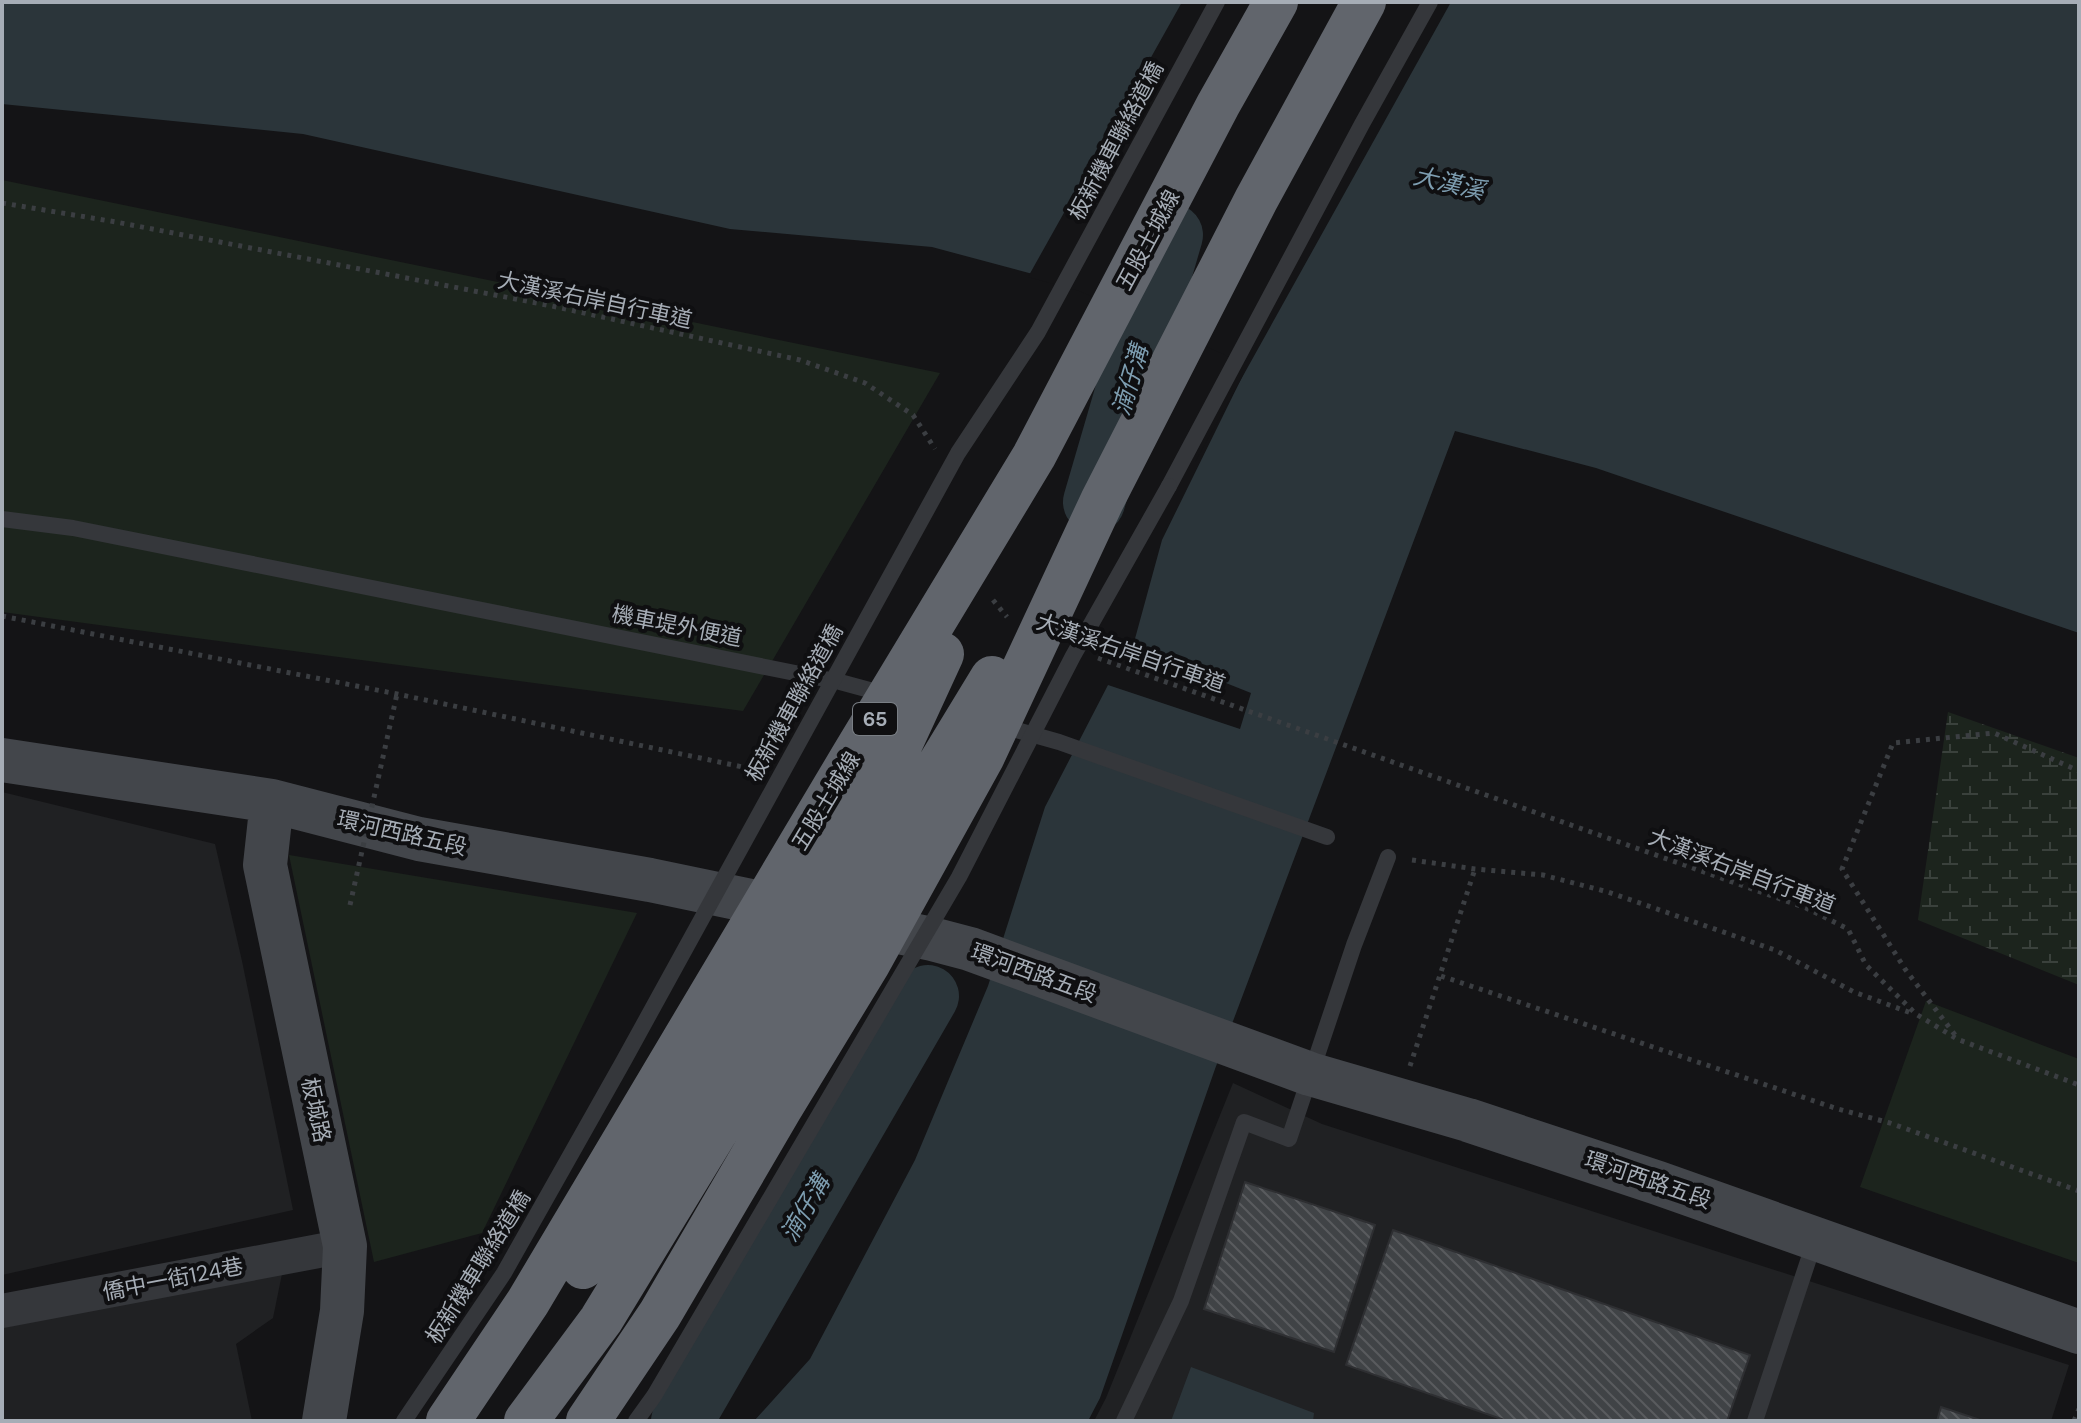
<svg xmlns="http://www.w3.org/2000/svg" width="2081" height="1423" font-family="'DM Sans','Noto Sans TC',sans-serif">
	<defs>
		<pattern id="wetland-marsh" width="20" height="14" patternUnits="userSpaceOnUse" patternTransform="scale(2)"><rect width="20" height="14" fill="#1c241d"/><path d="M1 5h8M5 5V1M11 12h8M15 12V8" fill="none" stroke="#3a413c"/></pattern>
		<pattern id="building-back-hatch" width="6" height="6" patternUnits="userSpaceOnUse" patternTransform="scale(2)"><rect width="6" height="6" fill="#404346"/><path d="M-1 5l2 2M0 0l6 6M5-1l2 2" fill="none" stroke="#595b5e"/></pattern>
	</defs>
	<rect width="100%" height="100%" fill="#141416"/>
	<path fill="#202123" d="M2 792 215 844 242 961 293 1210 2 1275Z
		M1233 1083 1322 1124 2069 1365 2051 1421H1094L1106 1398Z
		M283 1269 273 1318 236 1344 252 1421H2V1328Z"/>
	<path fill="#1c241d" d="M2 180 940 373 743 711 2 612Z
		M289 855 637 913 482 1233 374 1262Z
		M1926 1001 2079 1059V1263L1860 1187Z"/>
	<path fill="url(#wetland-marsh)" d="M1948 712 2079 758V985L1918 920Z"/>
	<path fill="#2b353a" d="M2 2H2079V633L1596 468 1455 431 1215 1069 1100 1398 1088 1421H754L810 1359 915 1160 988 986 1045 807 1108 685 1240 729 1251 693 1133 646 1162 540 1248 365 1081 287 932 247 730 229 303 134 2 104Z
		M1191 1367 1314 1413 1313 1421H1171Z"/>
	<path fill="#141416" d="M1182 2H1451L1195 462 1243 366 1237 360 1079 291 1028 277Z"/>
	<g fill="none" stroke-linecap="round" stroke-linejoin="round">
		<path stroke="#2b353a" stroke-width="62" d="M1094 502 1172 235
			M682 1421 928 996"/>
	</g>
	<path fill="url(#building-back-hatch)" stroke="#2e2f32" stroke-width="2" d="M1245 1182 1375 1225 1334 1352 1204 1309Z
		M1393 1230 1750 1355 1727 1421H1507L1346 1365Z
		M1941 1407 1983 1421H1937Z"/>
	<g fill="none" stroke-linecap="round" stroke-linejoin="round">
		<path stroke="#3b3e42" stroke-width="5" stroke-dasharray="4 6" stroke-linecap="butt" d="M2 203 116 222 552 306 800 360 865 383 913 415 935 449
			M993 600 1007 617
			M2 616 397 694 757 770
			M1098 658 1806 908 1848 929 1866 965 1916 1014 1957 1039 2079 1085
			M1412 860 1475 869 1543 875 1608 892 1775 950 1854 992 1911 1013
			M1441 976 1838 1109 1890 1123 2079 1191
			M1955 1035 1905 969 1842 869 1893 743 1994 733 2079 771
			M1410 1066 1475 869
			M2074 1421 2079 1409"/>
		<path stroke="#35373b" stroke-width="16" d="M1169 486 1362 124 1430 2
			M2 519 73 528 840 682 888 695
			M999 725 1059 742 1327 837
			M1124 1421 1181 1301 1244 1122 1289 1139 1354 945 1388 857
			M1755 1421 1815 1240"/>
		<path stroke="#35373b" stroke-width="34" d="M2 1311 345 1246"/>
		<path stroke="#43464b" stroke-width="44" d="M2 760 272 801 419 839 650 880 932 939 970 949 1310 1074 1468 1120 1658 1183 2079 1332
			M272 801 265 865 345 1246 342 1311 324 1421"/>
		<path stroke="#3b3e42" stroke-width="5" stroke-dasharray="4 6" stroke-linecap="butt" d="M350 905 397 694"/>
		<path stroke="#35373b" stroke-width="16" d="M404 1421 504 1273 623 1062 958 453 1038 332 1217 2
			M636 1421 654 1396 959 877 1073 656 1169 486"/>
		<path stroke="#61656c" stroke-width="44" d="M583 1267 884 780 942 654
			M448 1421 528 1302 854 754 1034 456 1218 105 1276 2
			M526 1421 601 1320 992 678
			M588 1421 660 1314 780 1109 868 964 983 756 1102 501 1256 200 1364 2"/>
	</g>
	<g text-anchor="middle" dominant-baseline="central" stroke-width="8" stroke-linejoin="round" paint-order="stroke">
		<rect fill="#0f0f11" stroke="#797e84" stroke-width="2" x="853" y="703" width="44" height="32" rx="6"/>
		<g font-size="20" font-weight="bold" fill="#a6adb6">
			<text x="875" y="719">65</text>
		</g>
		<g font-size="22" fill="#a6adb6" stroke="#0f0f11">
			<text transform="translate(1116 141) rotate(-62)">板新機車聯絡道橋</text>
			<text transform="translate(1148 240) rotate(-62)">五股土城線</text>
			<text transform="translate(595 300) rotate(12)">大漢溪右岸自行車道</text>
			<text transform="translate(677 626) rotate(11)">機車堤外便道</text>
			<text transform="translate(1131 653) rotate(19)">大漢溪右岸自行車道</text>
			<text transform="translate(794 703) rotate(-61)">板新機車聯絡道橋</text>
			<text transform="translate(826 801) rotate(-59)">五股土城線</text>
			<text transform="translate(402 833) rotate(13)">環河西路五段</text>
			<text transform="translate(1742 871) rotate(21)">大漢溪右岸自行車道</text>
			<text transform="translate(1034 973) rotate(20)">環河西路五段</text>
			<text transform="translate(316 1110) rotate(78)">板城路</text>
			<text transform="translate(1648 1180) rotate(19)">環河西路五段</text>
			<text transform="translate(478 1267) rotate(-58)">板新機車聯絡道橋</text>
			<text transform="translate(173 1279) rotate(-11)">僑中一街124巷</text>
		</g>
		<g font-size="24" font-style="italic" fill="#7e9eb1" stroke="#0f0f11">
			<text transform="translate(1449 183) rotate(13)">大漢溪</text>
			<text transform="translate(1130 380) rotate(-74)">湳仔溝</text>
			<text transform="translate(805 1208) rotate(-60)">湳仔溝</text>
		</g>
	</g>
	<rect width="2081" height="1423" fill="none" stroke="#a6adb6" stroke-width="8"/>
</svg>
